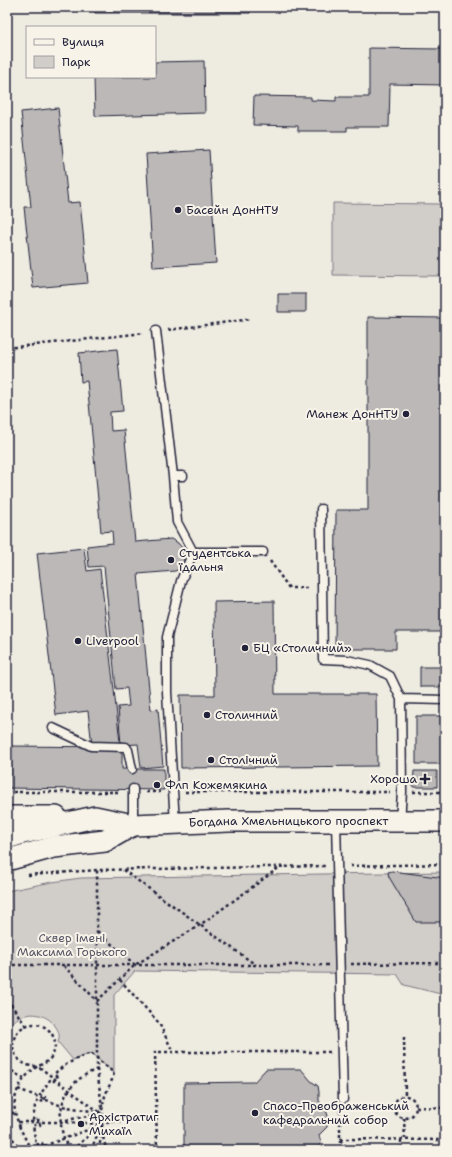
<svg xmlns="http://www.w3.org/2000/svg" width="452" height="1157" font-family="'Shantell Sans',sans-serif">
	<rect width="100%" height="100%" fill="#eeebe1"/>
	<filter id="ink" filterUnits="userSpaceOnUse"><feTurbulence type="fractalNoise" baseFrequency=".025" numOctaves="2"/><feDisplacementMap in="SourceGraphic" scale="8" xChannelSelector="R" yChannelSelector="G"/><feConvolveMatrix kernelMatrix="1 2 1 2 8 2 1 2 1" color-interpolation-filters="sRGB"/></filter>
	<g filter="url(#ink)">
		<path fill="#d1cdc9" stroke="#7a7882" d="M333 203 445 204V276L333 275Z
			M445 872V995L404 985 397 974 135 971 114 995V1073L91 1053 73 1060 58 1042C61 1034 58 1029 52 1022 38 1009 18 1013 7 1028V891L52 882 81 878Z"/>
		<path fill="#bbb8b7" stroke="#22223b" d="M95 7H250V13H95Z
			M442 38H445V85L390 84 389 127H347V131H298V126L253 125 254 96 311 97V100L336 101V97H369V48L441 49Z
			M204 61 205 113 95 116 94 77H155V62Z
			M58 108 68 203 80 202 88 283 33 288 24 207H31L21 112Z
			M209 150 216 263 153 267 146 154Z
			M278 294H306V312H278Z
			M368 317 445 318V632H396V649H335L336 510H368Z
			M117 349 123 411 110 412 111 431 124 430 135 542 171 539 178 543 183 549 184 561 180 569 175 571 138 574 151 710 158 709 163 766 141 768 138 744 121 745 118 707 129 706 127 688 116 689 104 566 89 567 87 546 113 543 112 531 101 532 87 381 81 382 79 353Z
			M84 548 87 571 100 569 120 742 92 745 88 711 56 715 37 553Z
			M274 601 275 694H376L377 766 181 768 180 695H215L214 602Z
			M420 667H445V687H420Z
			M416 716H445V764H416Z
			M7 746 122 747V769H164V790L7 788Z
			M414 771H437V787H413Z
			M392 871 445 878V922H416L389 877 388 872Z
			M266 1069H301L311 1081 318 1086 319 1092V1101L325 1107 329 1119 327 1127 319 1135 321 1143 318 1150H184V1083L254 1082Z"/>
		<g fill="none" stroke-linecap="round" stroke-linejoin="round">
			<defs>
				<path id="service" d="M156 331 173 476 177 522 193 552 181 581 167 637V692L175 823
					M173 476H183
					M321 509 323 659 347 660 370 665 390 676 401 699 402 792 400 821
					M193 552H263
					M401 699 445 700
					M53 728 91 746 126 747 128 750 132 769
					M133 789V824
					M336 822 343 1099"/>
				<g id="secondary">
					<path d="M7 817H56"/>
					<path id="s1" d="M7 838 23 833 95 817 133 825 229 821H445"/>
					<path d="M7 860 54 847 105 841 133 825"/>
				</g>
			</defs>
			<use href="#service" stroke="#22223b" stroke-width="11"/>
			<use href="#secondary" stroke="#22223b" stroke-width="24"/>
			<path stroke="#22223b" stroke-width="2.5" stroke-dasharray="3 3" stroke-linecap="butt" d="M168 330 251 319
				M7 348 144 333
				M270 561 289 588H310
				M7 792H120
				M146 792H160
				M185 792H390
				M413 792H445
				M350 866 445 864
				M123 870 256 965
				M28 875 97 870 325 866
				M97 931 135 965
				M351 964 445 963
				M7 965H328
				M64 966 97 1001 135 965 200 925 280 867
				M120 980 159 1023 173 1052
				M7 999 26 1026
				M13 1045a21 21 0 1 1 42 0a21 21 0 1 1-42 0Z
				M404 1037 405 1096
				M7 1067 16 1074 24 1078
				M97 1069 102 1107
				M18 1089 62 1106 102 1113
				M394 1107a11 11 0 1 1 22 0a11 11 0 1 1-22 0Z
				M7 1101 15 1117
				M352 1107H394
				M416 1107 444 1108
				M340 1110V1150
				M404 1118 405 1140
				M66 1120 100 1114
				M18 1122H60L103 1124
				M19 1126 31 1150
				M20 1127C18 1122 16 1117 15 1112 12 1093 23 1076 38 1066L69 1090 112 1121H157
				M7 1128 19 1150
				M340 1139 444 1140
				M340 1140 349 1150
				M401 1140V1150
				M33 1150 112 1121
				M41 1150 44 1148 42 1143 36 1145 33 1125H40V1120H33L35 1106 38 1100 44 1102 45 1097 40 1095 50 1080 53 1082 57 1077 54 1074C65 1064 77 1058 91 1053L114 1073C112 1083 106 1090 104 1100 100 1115 101 1136 107 1150
				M69 1150C58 1129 56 1102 74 1084 80 1077 89 1073 97 1069V870
				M72 1150 100 1126
				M91 1150 101 1126
				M99 1150 102 1128
				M157 1150 155 1052H331
				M444 1150V1042"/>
			<use href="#service" stroke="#f7f3e8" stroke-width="8"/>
			<use href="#secondary" stroke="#f7f3e8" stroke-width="21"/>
		</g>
	</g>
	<g fill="#22223b" stroke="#f7f3e8" stroke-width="1.5">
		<circle cx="178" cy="210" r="4"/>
		<circle cx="406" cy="414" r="4"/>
		<circle cx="171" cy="560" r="4"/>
		<circle cx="78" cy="641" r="4"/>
		<circle cx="245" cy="648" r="4"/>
		<circle cx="207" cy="715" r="4"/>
		<circle cx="211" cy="760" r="4"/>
		<path d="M423 773h4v4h4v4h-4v4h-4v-4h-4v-4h4z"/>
		<circle cx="157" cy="785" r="4"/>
		<circle cx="255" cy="1113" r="4"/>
		<circle cx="81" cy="1124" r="4"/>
	</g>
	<g text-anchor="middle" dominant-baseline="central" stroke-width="4" stroke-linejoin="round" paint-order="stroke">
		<g font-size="12" fill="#22223b" stroke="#f7f3e8" text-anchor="start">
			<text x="186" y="210">Басейн ДонНТУ</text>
			<text x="398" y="414" text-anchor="end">Манеж ДонНТУ</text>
			<text x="179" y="553">Студентська<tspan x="179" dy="14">їдальня</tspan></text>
			<text x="86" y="641">Liverpool</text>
			<text x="253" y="648">БЦ «Столичний»</text>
			<text x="215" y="715">Столичний</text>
			<text x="219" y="760">Столічний</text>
			<text x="417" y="779" text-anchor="end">Хороша</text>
			<text x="165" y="785">Флп Кожемякина</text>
			<text x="263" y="1106">Спасо-Преображенський<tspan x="263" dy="14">кафедральний собор</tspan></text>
			<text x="89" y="1117">Архістратиг<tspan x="89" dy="14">Михаїл</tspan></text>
		</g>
		<g font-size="12" fill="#22223b" stroke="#f7f3e8">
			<text stroke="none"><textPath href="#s1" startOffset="285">Богдана Хмельницького проспект</textPath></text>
		</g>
		<g font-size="12" fill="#575566" stroke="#f7f3e8">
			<text x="72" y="938">Сквер імені<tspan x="72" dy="14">Максима Горького</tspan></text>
		</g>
	</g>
	<rect width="452" height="1157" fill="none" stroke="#f7f3e8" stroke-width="24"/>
	<rect x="12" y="12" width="428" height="1133" fill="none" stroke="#22223b" stroke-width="1.5" filter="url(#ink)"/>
	<rect x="26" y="26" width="130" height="52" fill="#f7f3e8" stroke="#a29fa3"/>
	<rect x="34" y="39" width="20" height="6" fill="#f7f3e8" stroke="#a29fa3"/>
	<text x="62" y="46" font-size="12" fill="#22223b">Вулиця</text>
	<rect x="34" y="56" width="20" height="12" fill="#d1cdc9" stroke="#a29fa3"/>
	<text x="62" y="66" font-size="12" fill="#22223b">Парк</text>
</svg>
